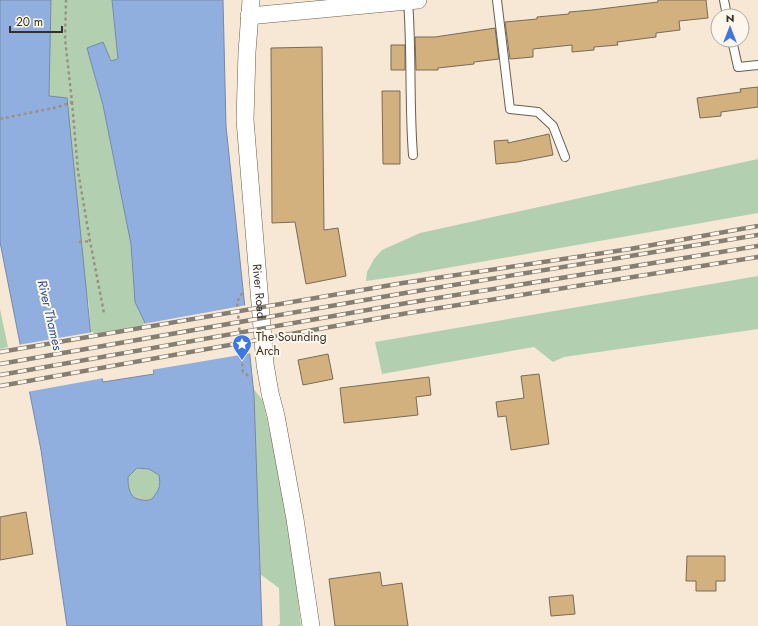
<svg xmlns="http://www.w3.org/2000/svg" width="758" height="626" font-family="Jost,sans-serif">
	<rect width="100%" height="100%" fill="#f6e8d4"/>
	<path fill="#b2d0af" d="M51 0H112L118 59 111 61 103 42 87 48 103 105 131 244 135 302 147 327 91 337 89 305 49 96Z
		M758 159V213L407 275 366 281 367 272 374 259 382 250 420 233Z
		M758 276V329L564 357 553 362 534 347 382 374 375 342Z
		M0 309 8 347 0 349Z
		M253 388 263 401 278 469 294 566 301 626H277L280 624 279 588 260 574Z
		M137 468 149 469 159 475C161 487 160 490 152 499 149 499 145 501 142 501 129 499 128 487 128 477Z"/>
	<path fill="#90afdf" stroke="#7589a8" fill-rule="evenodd" d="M0 0H51L49 96 67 98 91 337 103 382 154 374 147 327 135 302 131 244 103 105 87 48 103 42 111 61 118 59 112 0H223L226 126 254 395 262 626H67L41 450 0 242ZM137 468 149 469 159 475C161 487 159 490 152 499 149 500 145 501 142 500 129 499 128 487 128 477Z"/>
	<path fill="#f6e8d4" d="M247 305 252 353 151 370 145 328 143 324Z
		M93 332 104 378 27 392 18 345Z"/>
	<path fill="#d2b17e" stroke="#776b59" d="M658 0H706L708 18 679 21 680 30 656 33V37L617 42 618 45 594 47V50L572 52V45L533 49V57L510 59 505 22 537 19V17L569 14V12L592 10 658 2Z
		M495 28 499 59 474 62V64L438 68V70H416L415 37H435Z
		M391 45H405V70H391Z
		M322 47 324 230 338 228 346 276 306 284 295 222 272 223 271 48Z
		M758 87V107L721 112V116L700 118 697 98 741 92 740 89Z
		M382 91H400V164H383Z
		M549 134 553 155 517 162 496 164 494 141 508 140V143Z
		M328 354 333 379 303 385 298 360Z
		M539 374 549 444 511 450 506 416 498 417 496 402 524 398 521 376Z
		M429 377 431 395 416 397 418 415 344 423 340 388Z
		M26 512 33 554 0 560V517Z
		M687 556H725V581H716V591H696V581H686Z
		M380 572 382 586 402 583 408 626H335L329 579Z
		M573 595 575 614 551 616 549 597Z"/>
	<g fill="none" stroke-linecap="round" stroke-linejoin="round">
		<defs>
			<path id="lane" d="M497 0 510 109 538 112 553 126 565 157
				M724 0 727 16
				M408 1C412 52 409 103 413 155
				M732 40 738 67 758 65"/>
			<g id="street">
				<path id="s1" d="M251 0 247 52 245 120 265 364 270 393 276 416 295 519 311 626"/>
				<path d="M249 16 418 0"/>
			</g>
		</defs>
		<use href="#lane" stroke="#695e4c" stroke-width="10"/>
		<use href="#street" stroke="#695e4c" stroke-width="18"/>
		<path stroke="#9b9183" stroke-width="2.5" stroke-dasharray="3 3" stroke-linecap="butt" d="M72 102 78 171 90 241 104 313
			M0 119 58 107 72 102 65 39 66 0
			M79 242 90 241
			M242 293 237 302 243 372 250 377"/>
		<use href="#lane" stroke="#fff" stroke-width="8"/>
		<use href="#street" stroke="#fff" stroke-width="17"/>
		<defs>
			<path id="rail" d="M0 352 403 283 630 249 758 226
				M0 364 405 293 758 235
				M0 375 407 303 758 246
				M0 386 408 313 758 257"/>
		</defs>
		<use href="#rail" stroke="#867e71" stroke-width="4.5"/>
		<use href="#rail" stroke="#fef6ea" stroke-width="3" stroke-dasharray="9" stroke-linecap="butt"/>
	</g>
	<defs>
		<symbol id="sight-pin" viewBox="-11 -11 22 30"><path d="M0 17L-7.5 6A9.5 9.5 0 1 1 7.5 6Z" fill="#3e76e6" stroke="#fef6ea"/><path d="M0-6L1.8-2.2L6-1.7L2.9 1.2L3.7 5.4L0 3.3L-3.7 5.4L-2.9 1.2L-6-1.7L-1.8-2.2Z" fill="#fff"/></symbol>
	</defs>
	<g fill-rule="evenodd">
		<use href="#sight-pin" x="231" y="333" width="22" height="30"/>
	</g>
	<g text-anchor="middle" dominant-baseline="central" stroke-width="4" stroke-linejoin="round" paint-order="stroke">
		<g font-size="12" fill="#353028" stroke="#fef6ea">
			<text stroke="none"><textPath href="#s1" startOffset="292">River Road</textPath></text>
		</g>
		<g font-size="12" fill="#353028" stroke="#fef6ea" text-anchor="start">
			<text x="256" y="337">The Sounding<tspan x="256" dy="14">Arch</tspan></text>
		</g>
		<g font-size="13" font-style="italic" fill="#2a508b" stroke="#fef6ea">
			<text transform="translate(50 315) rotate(77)">River Thames</text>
		</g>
	</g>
	<g transform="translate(730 28)"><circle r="19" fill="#fef6ea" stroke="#aea79c"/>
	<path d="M0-3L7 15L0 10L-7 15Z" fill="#3e76e6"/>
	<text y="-6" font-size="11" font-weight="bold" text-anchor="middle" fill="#353028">N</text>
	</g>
	<path d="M10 26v6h52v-6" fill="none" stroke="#353028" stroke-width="2"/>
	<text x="16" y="26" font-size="12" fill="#353028" stroke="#fef6ea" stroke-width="3" paint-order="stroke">20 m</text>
</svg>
